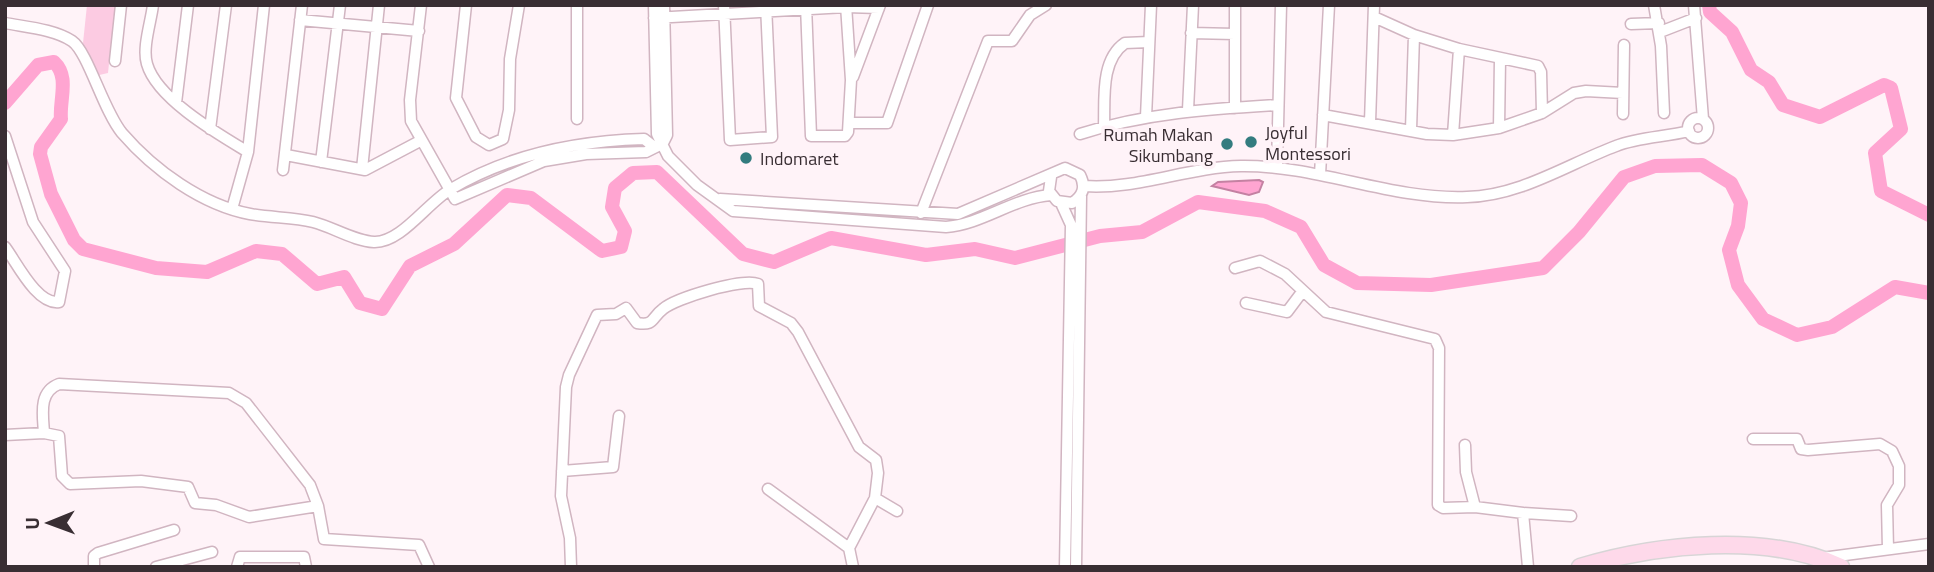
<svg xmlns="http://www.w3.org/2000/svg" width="1934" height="572" font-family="'Titillium Web',sans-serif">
	<rect width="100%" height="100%" fill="#fff3f8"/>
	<path fill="#fccbe2" d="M87 5H115L108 73 95 76 83 43Z"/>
	<path fill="#ffa5d1" stroke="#c481a2" stroke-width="2" d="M1259 180 1263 182 1259 192 1249 195 1212 186 1218 182Z"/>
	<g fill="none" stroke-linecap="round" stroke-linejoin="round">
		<path stroke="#ffa5d1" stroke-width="14" d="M1709 5 1710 12 1732 32 1751 70 1769 82 1783 105 1820 117 1884 85 1891 88 1901 129 1875 153 1881 191 1929 215
			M5 103 38 65 54 62C70 77 59 100 61 119L41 147 40 154 51 194 74 240 83 249 156 268 207 272 256 251 282 254 317 284 344 277 360 303 382 309 410 266 454 244 507 195 531 198 602 251 621 247 625 231 612 207 615 188 633 173 657 172 743 254 774 262 831 238 926 255 975 249 1015 258 1100 236 1142 232 1198 202 1265 211 1301 227 1324 265 1357 283 1431 285 1543 268 1579 232 1624 177 1655 166 1702 165 1731 183 1741 203 1738 226 1729 250 1738 285 1763 319 1797 335 1832 327 1895 287 1929 293"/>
		<defs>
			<path id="street" d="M153 5C151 22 142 48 147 64 157 99 218 134 248 152
				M421 5 410 100 411 121 455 199 544 161 586 154 646 152 658 146
				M466 5 456 98 476 137 489 145 503 139 509 110 510 59 519 5
				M654 5 657 134 668 156 697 185 733 211 946 227C983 224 1013 198 1051 195
				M724 5 730 140 772 137 766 5
				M806 5 811 136H845L848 132 851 80 846 5
				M1654 5 1661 46 1664 113
				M1694 5 1703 119
				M1374 17 1414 35 1459 49 1538 66 1541 72 1542 113
				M654 18 846 7 879 8
				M300 20 419 31
				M5 23C25 27 54 29 72 41 88 52 103 110 122 133 154 170 202 205 250 214 271 218 293 217 313 222 333 227 354 241 374 242 401 243 427 203 451 189 510 154 575 141 644 139L653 146
				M1631 24 1659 23
				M1660 32 1696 18
				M1191 33 1235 34
				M115 61 121 5
				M853 77 880 5
				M176 103 188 5
				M1235 108V5
				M1188 110 1193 5
				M1623 114 1624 45
				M1323 115 1427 134 1453 135 1499 128 1542 113 1574 93 1586 91 1623 93
				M1146 117 1151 5
				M1688 128a10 10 0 1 1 20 0a10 10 0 1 1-20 0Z
				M577 119V5
				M1370 122 1374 5
				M849 123H887L928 5
				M1104 126C1105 100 1100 60 1125 43L1149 42
				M1499 128 1500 59
				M210 129 226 5
				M1411 130 1414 35
				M1080 134C1145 113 1210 109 1278 105
				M1453 135 1459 49
				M5 136 33 222 65 271 59 302C37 305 17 263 5 247
				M662 145 667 135 664 5
				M286 155 365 170 420 141
				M321 162 340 5
				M1277 166 1281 5
				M362 169 379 5
				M283 170 302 5
				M1320 175 1329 5
				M1084 186C1136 190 1188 167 1241 166 1318 165 1390 200 1467 197 1520 196 1568 164 1616 146 1638 137 1666 137 1689 131
				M720 199 958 214 1065 168 1080 175C1086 187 1083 196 1072 203L1057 201 1049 191 1051 177
				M1061 203 1071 225 1065 567
				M232 209 248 152 264 5
				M921 213 988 41H1012L1030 15 1046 5
				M1235 268 1260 261 1285 274 1326 312 1435 339 1439 348 1438 505 1443 508 1475 507 1523 513 1528 567
				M1246 303 1287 312 1302 292
				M44 433 59 436 62 476 70 484 141 481 188 487 195 503 216 505 249 517 318 506
				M5 435 44 433C43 415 38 392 59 384L229 393 246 403 310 485 318 506 324 539 419 545 429 567
				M1753 439H1797L1801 449 1808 450 1880 444 1892 451 1899 466V485L1887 505 1888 549
				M1465 445 1466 472 1475 507
				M562 471 613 467 619 416
				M768 489 849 548
				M1523 513 1571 516
				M1822 558 1929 544
				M94 567V556L98 553 174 530
				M156 567 212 552
				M237 567 240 557H304L306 567
				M571 567 570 538 561 496 566 387 569 375 597 315 616 314 626 308 637 323C655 326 651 318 663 309 676 298 742 278 758 284L759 306 791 323 798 332 859 447 876 460 878 473 875 498
				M853 567 849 548 875 498 897 511
				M1076 567 1081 196"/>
			<path id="primary" d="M1580 567C1657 544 1766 532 1841 567"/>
		</defs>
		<use href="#street" stroke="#d1b5c1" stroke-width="13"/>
		<use href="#primary" stroke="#d7d5d6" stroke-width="19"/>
		<use href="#street" stroke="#fff" stroke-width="10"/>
		<use href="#primary" stroke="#fed9ea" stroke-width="16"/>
	</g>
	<g fill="#337c7f" stroke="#fff3f8" stroke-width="2.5">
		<circle cx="1251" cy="142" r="7"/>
		<circle cx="1227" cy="144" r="7"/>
		<circle cx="746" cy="158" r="7"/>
	</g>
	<g text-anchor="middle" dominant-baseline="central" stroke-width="7" stroke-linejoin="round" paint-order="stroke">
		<g font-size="18" fill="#392e33" stroke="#fff3f8" text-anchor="start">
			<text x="1265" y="132">Joyful<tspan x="1265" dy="21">Montessori</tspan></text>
			<text x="1213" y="134" text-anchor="end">Rumah Makan<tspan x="1213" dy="21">Sikumbang</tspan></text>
			<text x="760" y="158">Indomaret</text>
		</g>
	</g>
	<rect width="1934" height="572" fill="none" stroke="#392e33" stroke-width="14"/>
	<g transform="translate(49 523) rotate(269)" stroke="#fff3f8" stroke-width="5" paint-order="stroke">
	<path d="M0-5L12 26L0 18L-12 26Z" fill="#392e33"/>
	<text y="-10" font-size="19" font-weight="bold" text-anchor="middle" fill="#392e33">U</text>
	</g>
</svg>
